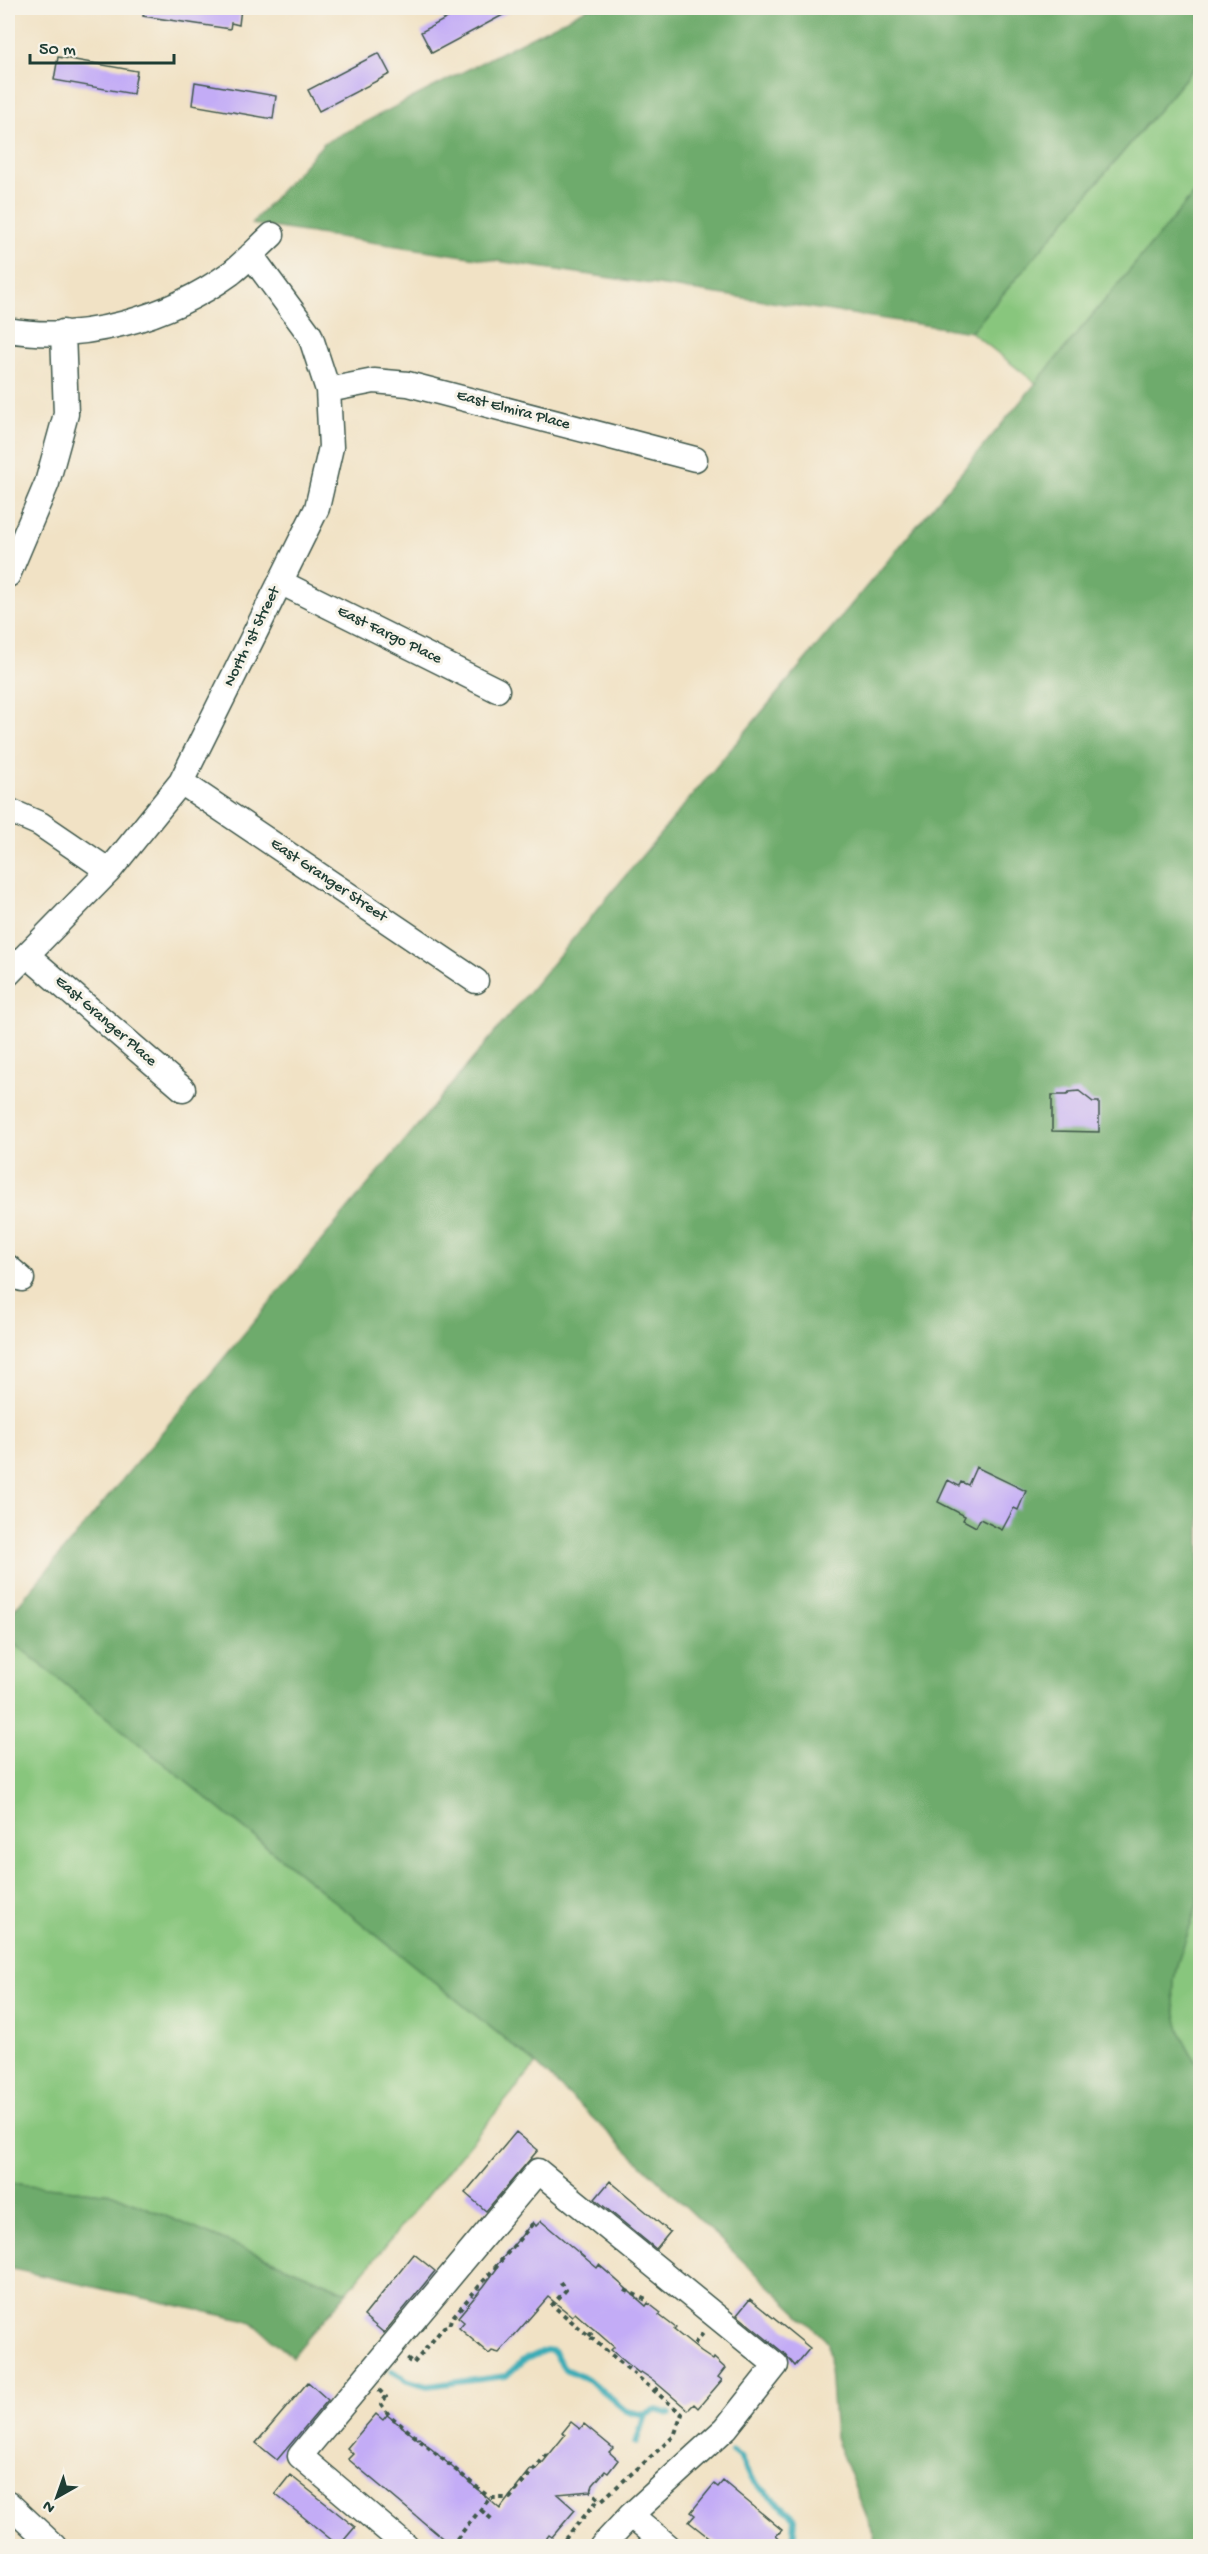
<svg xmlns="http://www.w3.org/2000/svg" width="1208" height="2554" font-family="'Gochi Hand',sans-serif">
	<rect width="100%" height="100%" fill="#f7f3e8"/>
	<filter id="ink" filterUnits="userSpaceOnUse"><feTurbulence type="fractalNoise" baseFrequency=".0167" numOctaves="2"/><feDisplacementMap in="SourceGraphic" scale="12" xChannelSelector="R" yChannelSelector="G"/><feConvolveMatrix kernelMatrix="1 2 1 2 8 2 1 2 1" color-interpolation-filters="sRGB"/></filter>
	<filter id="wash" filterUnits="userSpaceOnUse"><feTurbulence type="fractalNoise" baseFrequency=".008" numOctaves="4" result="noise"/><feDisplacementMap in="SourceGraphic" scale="24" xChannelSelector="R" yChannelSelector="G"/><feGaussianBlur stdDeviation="1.35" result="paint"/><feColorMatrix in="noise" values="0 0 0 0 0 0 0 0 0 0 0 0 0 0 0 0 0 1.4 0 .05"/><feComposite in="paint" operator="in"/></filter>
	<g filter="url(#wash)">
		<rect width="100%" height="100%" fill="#f1e2c5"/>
		<path fill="#88c67d" stroke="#548258" stroke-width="1.5" d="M1200 61V186L1036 383 971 332Z
			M8 1638 536 2064 347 2292 113 2194 8 2183Z
			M1200 1858V2068C1180 2042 1168 2001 1176 1969 1182 1945 1194 1922 1198 1899 1200 1885 1196 1871 1200 1858Z"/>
		<path fill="#6eab6c" stroke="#467450" stroke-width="1.5" d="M588 8H1200V61L971 332 251 224 324 143Z
			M1200 186V1858C1196 1871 1200 1885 1198 1899 1194 1922 1182 1945 1176 1969 1168 2001 1180 2042 1200 2068V2546H878L835 2437 828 2342 536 2064 8 1638V1617Z
			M8 2183 113 2194 347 2292 292 2357 252 2322 8 2268Z"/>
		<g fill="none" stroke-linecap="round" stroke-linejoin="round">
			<path stroke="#3bacb6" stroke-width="6" d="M392 2371 407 2380 427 2386 506 2376 522 2361 546 2350 553 2351 565 2369 589 2380 626 2411 645 2415 656 2410 670 2414
				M636 2443 645 2415
				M732 2451 740 2457 750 2478 795 2518 793 2546"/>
		</g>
		<g id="blocks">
			<path fill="#c3acf6" d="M144 8H241L239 25 231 23 230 29 143 16Z
				M466 8H516L432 53 421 32Z
				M379 53 390 74 319 111 308 90Z
				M58 57 137 71 133 94 54 80Z
				M195 82 276 96 273 119 192 105Z
				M1079 1091 1093 1102H1099V1132L1052 1131V1095H1067L1069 1092Z
				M976 1467 1026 1491 1018 1510 1014 1508 1002 1530 980 1519 976 1527 963 1520 965 1516 938 1502 948 1480 959 1486 961 1482 968 1485Z
				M516 2132 538 2150 486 2211 465 2193Z
				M610 2181 670 2232 656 2249 595 2199Z
				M541 2221 597 2268 599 2265 646 2306 648 2303 661 2313 659 2315 676 2328 674 2330 701 2352 713 2360 714 2358 725 2368 718 2377 722 2380 698 2408 694 2404 688 2410 653 2380 641 2372 639 2373 611 2350 614 2347 575 2313 572 2316 548 2297 499 2353 492 2351 489 2354 459 2328 464 2322 458 2317 484 2286 498 2267 496 2266 533 2222 536 2226Z
				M414 2254 435 2271 384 2333 364 2316Z
				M750 2299 810 2348 795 2366 785 2354 737 2315Z
				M308 2382 328 2400 277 2460 256 2443Z
				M376 2414 383 2420 387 2415 418 2439 419 2438 500 2509 531 2469 535 2471 544 2461 565 2435 562 2433 571 2422 580 2429 584 2424 613 2448 609 2452 618 2460 608 2473 605 2471 593 2485 591 2491 557 2494 575 2510 552 2537 549 2535 540 2547H453L348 2459 353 2454 347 2448Z
				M290 2475 355 2527 339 2546 275 2494Z
				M723 2481 782 2530 776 2536 788 2547H721L689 2522 695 2515 691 2512 714 2484 718 2487Z"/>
		</g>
	</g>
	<g filter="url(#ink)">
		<use href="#blocks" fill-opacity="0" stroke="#3e564a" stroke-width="1.5"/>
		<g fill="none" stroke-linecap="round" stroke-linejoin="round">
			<defs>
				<path id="minor" d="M8 330C83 343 169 318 231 273 245 262 258 248 272 235
					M328 390 374 381 408 384 695 459
					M8 575 47 483 66 414 63 332
					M280 582 497 690
					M181 782 476 981
					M8 810 40 824 109 871
					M27 955 183 1089
					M8 974 109 871 181 782 317 508 331 447 328 390 310 335 251 255
					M8 1267 22 1279
					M8 2503 54 2546
					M406 2546 300 2456 538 2171 776 2365 726 2428 631 2515 668 2546
					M602 2546 631 2515"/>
			</defs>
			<use href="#minor" stroke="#3e564a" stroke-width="27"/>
			<path stroke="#3e564a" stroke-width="4" stroke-dasharray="4.5 4.5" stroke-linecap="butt" d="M560 2282 566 2290 552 2305 682 2414 674 2436 601 2501 599 2499
				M625 2290 646 2300
				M589 2336 595 2329
				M694 2344 705 2331
				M407 2359 413 2364 444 2327 449 2326 451 2319 535 2221
				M379 2390 386 2397 381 2404 389 2415 490 2498
				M655 2391 660 2384
				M481 2510 494 2521
				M451 2546 490 2498H510L547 2454
				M559 2546 599 2499 591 2491
				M717 2546 719 2545"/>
			<use href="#minor" stroke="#fff" stroke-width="24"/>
		</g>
	</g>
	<g text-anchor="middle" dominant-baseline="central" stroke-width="6" stroke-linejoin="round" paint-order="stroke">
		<g font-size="16" fill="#1f3d34" stroke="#f7f3e8">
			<text transform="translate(513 411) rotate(15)">East Elmira Place</text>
			<text transform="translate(389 636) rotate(26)">East Fargo Place</text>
			<text transform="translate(253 637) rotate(-64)">North 1st Street</text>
			<text transform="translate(328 881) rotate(34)">East Granger Street</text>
			<text transform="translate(105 1022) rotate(41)">East Granger Place</text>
		</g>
	</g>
	<rect width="1208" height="2554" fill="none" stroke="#f7f3e8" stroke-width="30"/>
	<g transform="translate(57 2497) rotate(220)" stroke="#f7f3e8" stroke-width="4.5" paint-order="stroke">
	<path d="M0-4.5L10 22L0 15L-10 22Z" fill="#1f3d34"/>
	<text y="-9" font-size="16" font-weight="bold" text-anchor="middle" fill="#1f3d34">N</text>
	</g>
	<path d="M30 54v9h144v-9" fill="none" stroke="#1f3d34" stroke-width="3"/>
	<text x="39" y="54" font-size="18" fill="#1f3d34" stroke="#f7f3e8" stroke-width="4.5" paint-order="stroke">50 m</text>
</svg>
